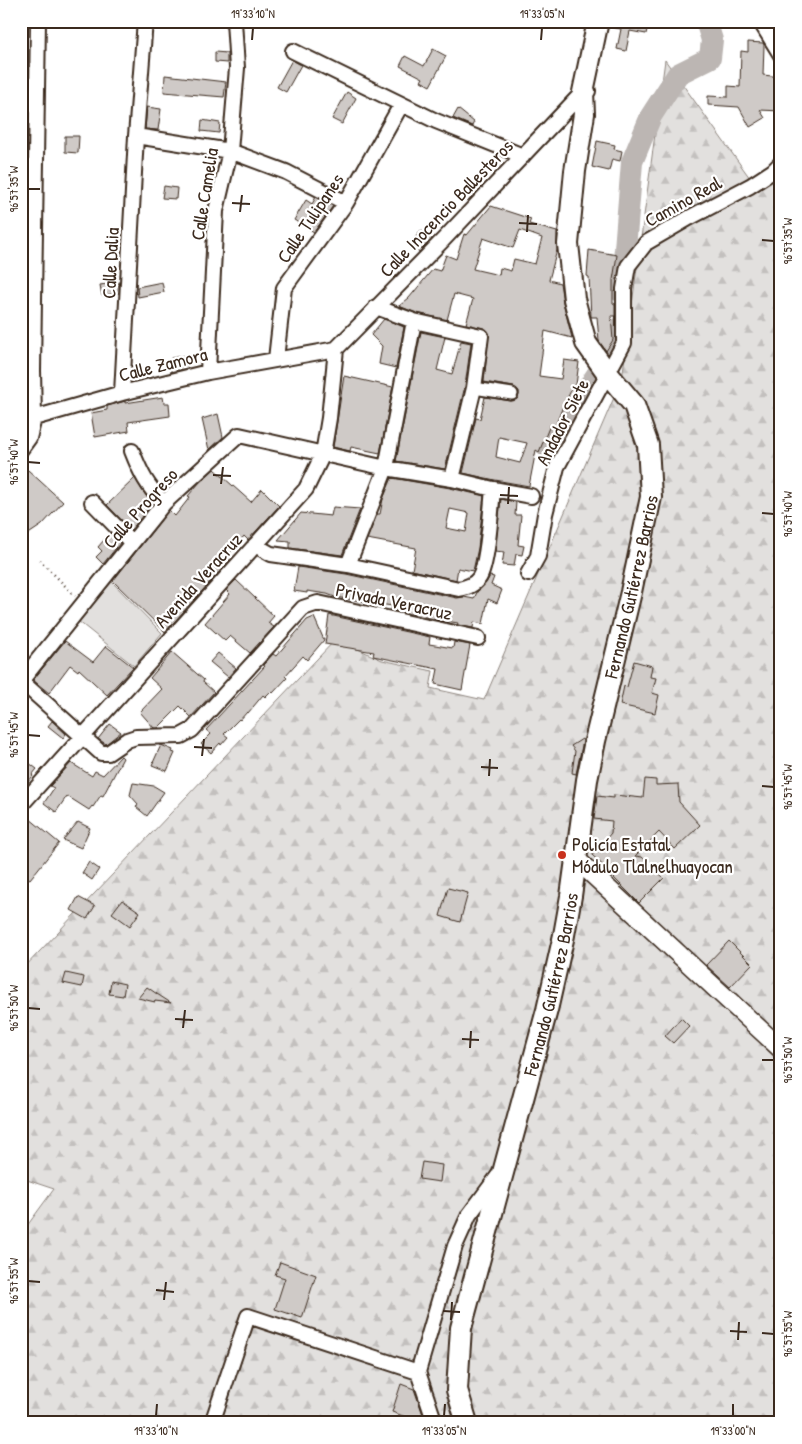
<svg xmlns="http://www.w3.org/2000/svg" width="802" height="1444" font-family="'Patrick Hand',sans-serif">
	<defs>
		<pattern id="forest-firs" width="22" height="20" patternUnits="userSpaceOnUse" patternTransform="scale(1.25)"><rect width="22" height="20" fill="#e2e0de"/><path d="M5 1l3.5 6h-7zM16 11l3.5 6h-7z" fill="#c3c0be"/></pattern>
	</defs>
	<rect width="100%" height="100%" fill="#fff"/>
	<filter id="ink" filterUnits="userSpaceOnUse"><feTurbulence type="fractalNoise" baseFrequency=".02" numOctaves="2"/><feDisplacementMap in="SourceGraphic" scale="10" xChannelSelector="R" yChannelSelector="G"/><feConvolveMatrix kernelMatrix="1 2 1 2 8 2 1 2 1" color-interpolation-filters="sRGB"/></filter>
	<g filter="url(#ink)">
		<path fill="#e2e0de" stroke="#8e857e" d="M112 582 162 633 134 666 78 621Z"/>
		<path fill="url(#forest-firs)" stroke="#8e857e" d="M665 60 755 185 781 159V1423H21V1234L54 1189 21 1178V971L336 639 382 660 433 671 430 688 484 700 622 379Z"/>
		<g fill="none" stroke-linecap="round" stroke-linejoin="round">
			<path stroke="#bcb6b3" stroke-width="22" d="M620 291 625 249 632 162 651 116 678 74 710 58 712 40 706 21
				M547 447 588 388 620 340V328"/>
		</g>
		<path fill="#cfcac7" stroke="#3b2a1e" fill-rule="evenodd" d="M610 21H649L646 34 630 31 626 51 617 49 621 29 609 27Z
			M748 42 763 43 764 45 763 75 781 77V111L760 110 765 118 750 127 739 107 708 105V96L728 97V86L740 87 741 51 748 52Z
			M433 49 446 56 430 86 421 81 423 78 400 66 405 56 424 66Z
			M215 52 227 53V63L215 62Z
			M292 60 301 65 286 92 277 87Z
			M165 75 226 82 224 97 164 92Z
			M347 92 356 98 342 124 332 119Z
			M147 107 161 109 158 130 145 129Z
			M458 109 474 122 472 126 453 118Z
			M202 120 220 123 219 133 201 131Z
			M65 136H79L78 153 65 152Z
			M597 141 615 145 614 149 622 151 620 161 612 159 609 171 592 167Z
			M164 186 177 188 176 199 162 198Z
			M316 197 333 206 314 232 294 220 306 200 312 204Z
			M491 206 531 219 529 224 557 232V250L549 280 560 283 563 302 572 338 545 331 539 376 561 379 564 360 579 362 576 385H574L563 406 555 427 550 425 539 452 536 450 529 486 495 480 463 473 476 418 480 419 485 397 511 401 517 399 519 395V391L514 387 484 382 489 333 487 330 483 328 466 324 473 299 454 294 447 320 416 313 399 306 409 298 433 269 440 271 446 255 456 259 464 234 467 235ZM520 230 542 238 535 264 514 259 511 271 500 268 499 275 473 269 483 238 513 248ZM499 437 527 443 520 463 496 457Z
			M421 230 432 239 419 252 410 245Z
			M589 250 617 255 613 280V303L615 304V316H611L613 340 606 351 599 341 597 317H591L589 277 587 276Z
			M119 282V293L102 296 100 285Z
			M162 282 164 292 138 297 137 287Z
			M384 319 404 327 396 368 379 364 382 346 371 335Z
			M421 332 445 337 437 370 452 374 461 341 471 343 465 386 445 469 396 461Z
			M187 355 188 368 171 372V358Z
			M344 376 393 387 380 453 351 447 350 451 333 447Z
			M163 397 164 403H169L170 416 128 422 129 431 95 437 91 413 107 410V406L125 401V403Z
			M218 414 223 437 209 450 202 419Z
			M214 469 251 502 262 489 279 506 248 540 244 536 227 557 230 560 165 632 113 581 169 510 175 516 190 497 188 496 200 482Z
			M28 470 63 502 42 525 21 539V477Z
			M135 478 142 490 152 504 131 530 107 505Z
			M392 478 450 488 484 496 478 548 473 571 458 568 456 580 412 570 416 548 367 539 377 514H380L383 499ZM450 509 469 513 466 532 446 528Z
			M501 499 516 502 515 515H521L518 545 524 546 522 555 516 554 514 566 502 565 504 552 495 551Z
			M333 507 360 509 342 555 290 548V541L278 540 301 513 331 516Z
			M110 533 120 543 103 564 96 557 102 551 98 547Z
			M298 567 346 574 457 598 464 597 474 599 477 592 486 583 490 576 494 577 491 585 502 590 497 603 488 599 483 624 474 622 473 628 457 625 458 623 434 619 391 610 392 606 335 597 327 594 307 591V593L294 591Z
			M236 580 274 616 268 623 274 627 250 653 230 636 225 641 205 623 230 594 226 590Z
			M329 615 430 637 429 644 453 648 454 642 470 645 462 690 435 684 438 669 373 656 374 652 325 644Z
			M314 617 324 640 307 660 303 656 285 676 287 678 273 693 271 691 265 697 263 695 248 713 247 712 240 720 239 719 224 734 228 737 221 745 220 743 211 753 201 744 211 734 206 730 265 666 263 665 273 654 276 656 302 626 307 620Z
			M65 641 93 662 106 646 133 667 107 695 79 669 78 671 70 665 49 693 33 680Z
			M172 652 204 680 203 682 214 692 191 717 180 706 158 728H154L140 712 162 689 150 678Z
			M218 653 236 668 228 677 210 662Z
			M634 661 652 666 650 677 656 678 652 693 659 695 655 713 620 705 624 686 627 687Z
			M52 721 66 734 63 738 48 726Z
			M110 724 121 732 106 744 98 739Z
			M582 739 583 741 576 774 572 773 575 751 571 746Z
			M161 745 173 750 172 752 175 753 167 771 152 765Z
			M121 756 123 758 103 796 101 795 93 807 92 806 89 810 67 796 56 812 44 803 54 788 50 786 71 763 92 776 95 771 103 775Z
			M21 757 37 769 32 775 33 776 21 790Z
			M645 779 656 780V785L678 784 679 802 700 825 675 849 659 832 635 856 642 857 664 878 639 903 614 878 615 877 592 855 611 833 612 821 594 819 597 796 614 798V795L643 798Z
			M133 783 154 786 164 792 147 816 136 807 138 804 130 795Z
			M23 813 59 843 30 879 28 878 21 885V814Z
			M78 822 90 828 81 848 63 840Z
			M89 862 99 869 92 880 82 873Z
			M448 888 468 893 460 922 440 916Z
			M78 897 95 906 87 919 71 910Z
			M122 900 140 912 130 926 112 913Z
			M729 941 752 964 730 987 706 965Z
			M66 973 84 977 82 987 63 983Z
			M111 981 125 984 123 996 109 994Z
			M147 987 157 994 171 1003 155 1001V1002L138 998Z
			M681 1018 689 1026 673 1043 665 1036Z
			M422 1162 442 1165 440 1182 419 1179Z
			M280 1262 316 1275 302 1318 275 1309 285 1278 275 1275Z
			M401 1384 414 1389 426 1423H404L406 1417 392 1412Z"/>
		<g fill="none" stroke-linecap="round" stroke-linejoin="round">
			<defs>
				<path id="pedestrian" d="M474 388 512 394"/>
				<path id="minor" d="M760 21 781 55
					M293 51 436 121 523 156
					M136 136 230 151 286 172 346 203
					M376 307 414 321 481 336 474 388 452 479
					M336 349 444 239 583 92 588 91
					M276 359 284 288 346 203 401 105
					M208 372 216 211 230 151 237 68 234 21
					M122 393 136 136 145 21
					M34 418 122 393 208 372 336 349
					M21 449 29 438 34 418 33 370 38 21
					M132 451C141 474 147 486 164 503
					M92 502 132 543
					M255 545 271 554 348 565 459 589C468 587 474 585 479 578 488 565 491 508 493 489
					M348 565 386 468 414 321
					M528 574 538 556 545 514 557 467 624 343V289L628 266 646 243 689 218 750 186 773 171 781 163
					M21 681 164 503 239 435 386 468 452 479 493 489 531 496
					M21 681 101 753H108L127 740 136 737 181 736 192 730 303 608 318 603 478 638
					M21 805 306 489 323 454 329 418 336 349
					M212 1423 248 1316 418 1372
					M435 1423 418 1372 455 1246 469 1215 498 1176"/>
				<path id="tertiary" d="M576 859 781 1049"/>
				<g id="secondary">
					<path id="s1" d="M467 1423 457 1390 461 1328 547 1010 564 935 571 896 587 780 595 741 631 592 651 497 648 445 634 405 608 374 586 343 574 299 568 244 575 171 584 114 583 92 598 21"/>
				</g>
			</defs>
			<use href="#pedestrian" stroke="#3b2a1e" stroke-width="15"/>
			<use href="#minor" stroke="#3b2a1e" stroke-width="18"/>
			<use href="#tertiary" stroke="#3b2a1e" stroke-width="21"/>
			<use href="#secondary" stroke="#3b2a1e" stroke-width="24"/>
			<path stroke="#3b2a1e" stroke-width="2.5" stroke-dasharray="1 4" stroke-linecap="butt" d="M40 560 75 596"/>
			<use href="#pedestrian" stroke="#fff" stroke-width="11"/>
			<use href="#minor" stroke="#fff" stroke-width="14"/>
			<use href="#tertiary" stroke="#fff" stroke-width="18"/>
			<use href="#secondary" stroke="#fff" stroke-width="20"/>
		</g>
	</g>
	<path fill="none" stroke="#3b2a1e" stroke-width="2" d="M252 40 253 28M541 40 542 28M28 189H40M232 203 250 204M240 212 242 195M519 223 537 224M527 232 528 215M762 240 774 241M28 462 40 463M213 475 231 476M221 484 223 467M500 495 518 496M508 504 509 487M762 513 774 514M28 735 40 736M194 747 212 748M202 756 204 739M481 767 498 768M489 776 490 759M762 786 774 787M28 1008 40 1009M175 1019 193 1020M183 1028 185 1010M462 1039 479 1040M470 1048 471 1031M762 1060H774M28 1281 40 1282M156 1290 174 1292M164 1300 166 1282M443 1311 460 1312M451 1320 452 1302M730 1331 747 1332M762 1333 774 1334M738 1340 739 1322M156 1416 157 1404M444 1416 445 1404M733 1416V1404"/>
	<circle fill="#c8321e" stroke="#fff" stroke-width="2" cx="562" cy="855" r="5"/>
	<g text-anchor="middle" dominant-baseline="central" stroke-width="4.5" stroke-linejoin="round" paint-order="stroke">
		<g font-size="19" fill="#3b2a1e" stroke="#fff">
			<text transform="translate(204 194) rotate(-81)">Calle Camelia</text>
			<text transform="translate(683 201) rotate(-29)">Camino Real</text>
			<text transform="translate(446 208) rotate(-46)">Calle Inocencio Ballesteros</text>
			<text transform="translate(310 218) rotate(-56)">Calle Tulipanes</text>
			<text transform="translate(110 263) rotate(-87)">Calle Dalia</text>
			<text transform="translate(163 364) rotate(-14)">Calle Zamora</text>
			<text transform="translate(562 422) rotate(-63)">Andador Siete</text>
			<text transform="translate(140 508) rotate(-48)">Calle Progreso</text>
			<text transform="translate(198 580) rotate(-48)">Avenida Veracruz</text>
			<text stroke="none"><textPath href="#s1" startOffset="858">Fernando Gutiérrez Barrios</textPath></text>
			<text transform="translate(394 601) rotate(12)">Privada Veracruz</text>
			<text stroke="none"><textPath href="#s1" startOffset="452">Fernando Gutiérrez Barrios</textPath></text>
		</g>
		<g font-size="19" fill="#3b2a1e" stroke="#fff" text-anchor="start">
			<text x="572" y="844">Policía Estatal<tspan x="572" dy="22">Módulo Tlalnelhuayocan</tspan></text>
		</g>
	</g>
	<rect width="802" height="1444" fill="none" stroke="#fff" stroke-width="55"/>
	<rect x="28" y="28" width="746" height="1388" fill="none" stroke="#3b2a1e" stroke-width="2"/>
	<g font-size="12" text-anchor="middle" fill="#3b2a1e">
		<text x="253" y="18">19°33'10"N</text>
		<text x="542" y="18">19°33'05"N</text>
		<text transform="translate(14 189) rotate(-90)" y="4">96°57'35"W</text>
		<text transform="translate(788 241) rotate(-90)" y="4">96°57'35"W</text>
		<text transform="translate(14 462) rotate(-90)" y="4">96°57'40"W</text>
		<text transform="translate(788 514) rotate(-90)" y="4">96°57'40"W</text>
		<text transform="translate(14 735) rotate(-90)" y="4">96°57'45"W</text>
		<text transform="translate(788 787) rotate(-90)" y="4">96°57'45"W</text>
		<text transform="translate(14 1008) rotate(-90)" y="4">96°57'50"W</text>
		<text transform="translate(788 1060) rotate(-90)" y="4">96°57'50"W</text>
		<text transform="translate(14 1281) rotate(-90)" y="4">96°57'55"W</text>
		<text transform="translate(788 1334) rotate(-90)" y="4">96°57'55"W</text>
		<text x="156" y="1435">19°33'10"N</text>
		<text x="444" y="1435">19°33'05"N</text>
		<text x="733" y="1435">19°33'00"N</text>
	</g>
</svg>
